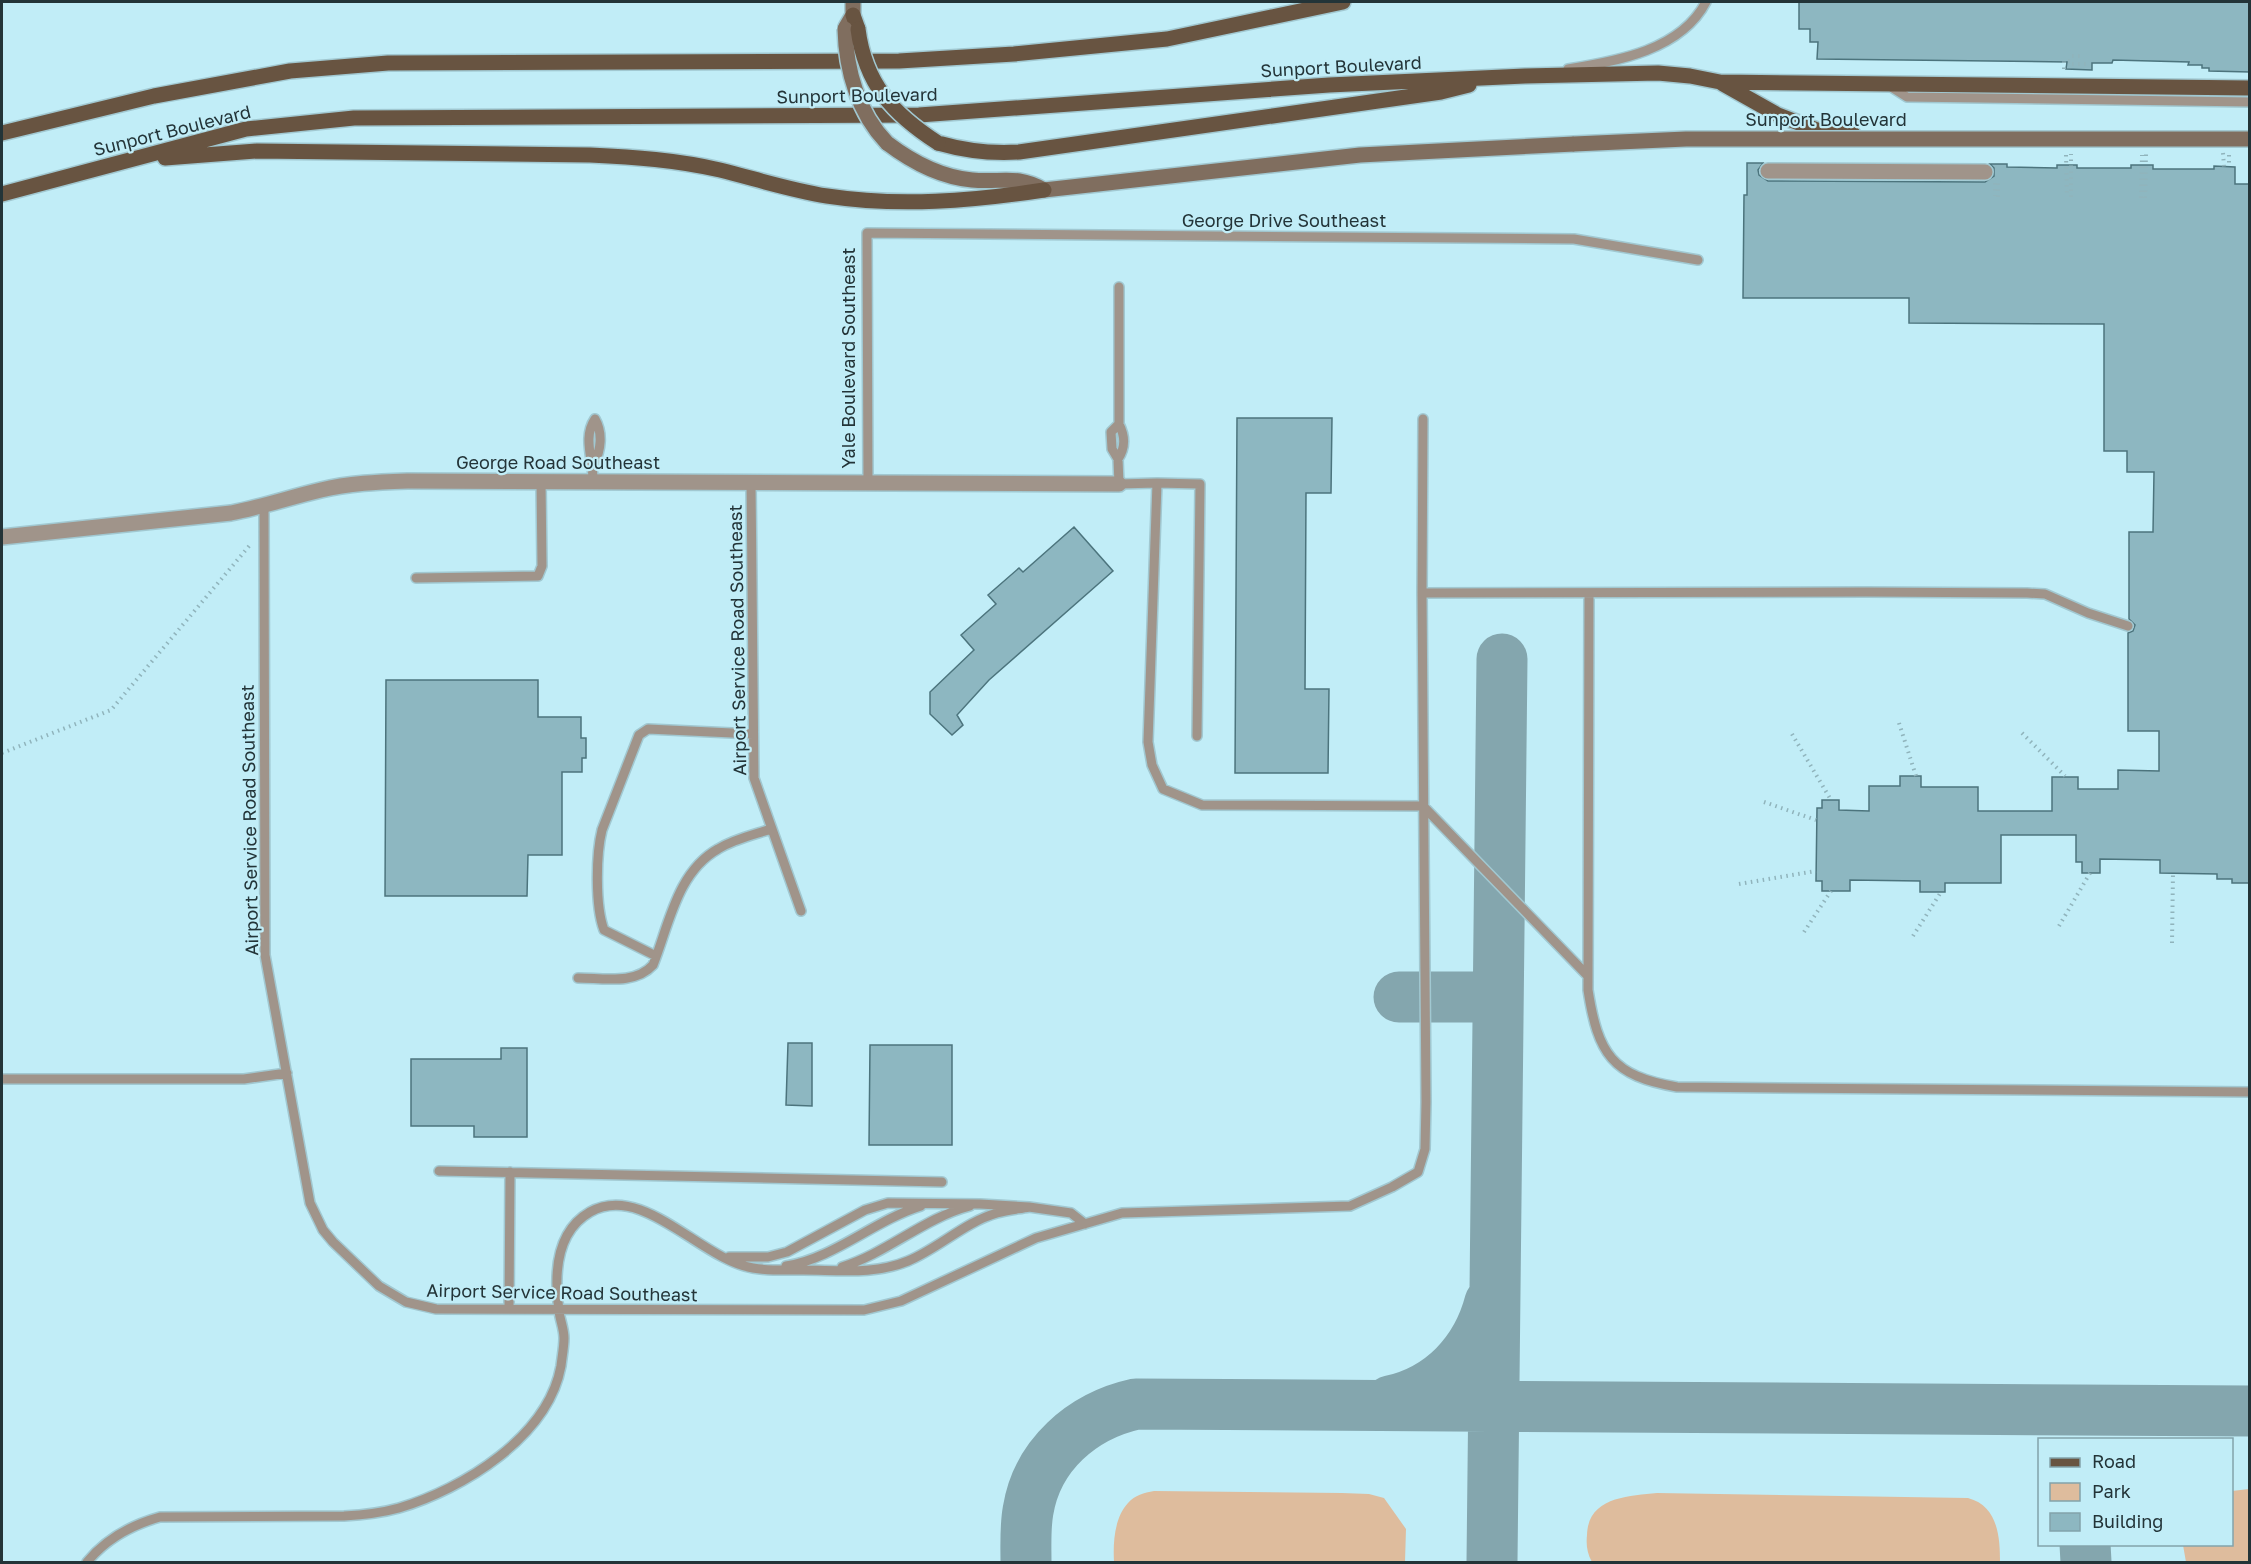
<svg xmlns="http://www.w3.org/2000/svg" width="2251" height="1564" font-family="'Golos Text',sans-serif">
	<rect width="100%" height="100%" fill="#c1edf7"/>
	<path fill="#debc9d" d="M2249 1489V1562H2186L2183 1545 2232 1544V1491Z
		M1154 1491 1342 1493 1369 1494 1384 1498 1406 1529 1405 1562H1114C1113 1544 1114 1518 1128 1503 1135 1495 1144 1493 1154 1491Z
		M1657 1493 1968 1498C1998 1506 2000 1537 2000 1562H1592C1587 1553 1586 1545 1587 1535 1588 1497 1628 1496 1657 1493Z"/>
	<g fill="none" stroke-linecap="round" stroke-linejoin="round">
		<path stroke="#84a6ae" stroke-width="51" d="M1399 997H1497
			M1390 1401C1441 1390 1477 1352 1490 1302
			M2085 1544 2086 1562
			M1026 1562C1026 1546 1025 1528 1028 1511 1037 1455 1082 1416 1136 1404L2250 1411
			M1492 1562 1502 659"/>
	</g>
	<path fill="#8db7c1" stroke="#4c747d" stroke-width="1.5" d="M1799 2H2250V72L2209 71V68H2202V65H2188L2189 62 2113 60 2112 63H2092V70L2066 69 2067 62 1817 59 1818 42H1810V29H1799Z
		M1747 163H1763L1758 170 1759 175 1768 181 1985 182 1994 176V168L1990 164H2007V167L2057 168V165H2077V168H2131V165H2153V169H2214V166L2235 167V184H2250V883H2232V879H2217V874L2160 873V860L2100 859V873H2082V862H2076V835H2001V883H1945V892H1920V881L1850 880V891H1822V881H1816L1817 808H1822V800H1839V810L1869 811V786H1900V776H1921V787H1978V811H2052V777H2078V789H2118V770L2159 771V731H2128V633L2133 631 2135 625 2129 619V532H2153L2154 472H2127V451H2104V324L1909 323V298H1743L1744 195H1747Z
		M1237 418H1332L1331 493H1306L1305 689H1329L1328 773H1235Z
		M1074 527 1113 571 989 680 957 715 963 725 952 735 930 714V692L974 650 961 635 996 604 988 595 1019 568 1023 572Z
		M386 680H538V717H581V738H586V758H582V772H562V855H528L527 896H385Z
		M788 1043H812V1106L786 1105Z
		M870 1045H952V1145H869Z
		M501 1048H527V1137H474V1126H411V1059H501Z"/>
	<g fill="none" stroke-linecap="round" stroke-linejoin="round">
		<defs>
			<path id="lane" d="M1568 69C1618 61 1681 50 1706 2
				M1888 85 1907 97 2250 102
				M1119 424 1111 432 1112 449 1118 459 1119 484 1157 483 1148 742 1152 765 1163 789 1202 805 1423 806 1587 975
				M1118 459C1126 447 1125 436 1119 424V287
				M593 482C594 461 582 438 595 419 603 433 601 450 594 464
				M751 483 754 778 801 911
				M868 483 867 233 1574 239 1698 260
				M1157 483 1200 484 1197 736
				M264 507 265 955 310 1203 323 1230 333 1242 379 1286 406 1302 436 1309 864 1310 901 1301 1036 1238 1122 1213 1350 1206 1392 1187 1418 1172 1425 1149 1426 1102 1422 593 1423 419
				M416 578 538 576 542 566 541 481
				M1422 593 1866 592 2027 593 2045 594 2088 613 2128 626
				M1589 593 1588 990C1598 1054 1612 1076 1677 1087L2250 1092
				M656 956 604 930C595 906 596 854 602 830L639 735 648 729 753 734
				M578 978C603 978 635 985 653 965 669 925 677 872 718 849 734 839 753 835 771 829
				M2 1079H244L287 1073
				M439 1171 942 1182
				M729 1257H768L787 1252 865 1210 888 1203 980 1204 1029 1207 1071 1213 1085 1224
				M786 1266C833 1259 875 1220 921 1206
				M842 1267C887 1253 924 1218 970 1206
				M509 1309 510 1172
				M87 1562C106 1539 131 1525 160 1517L344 1516C363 1515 381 1513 399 1508 463 1489 548 1437 561 1366 562 1357 564 1347 564 1338 564 1329 560 1320 559 1311 554 1275 555 1232 590 1212 643 1182 701 1260 753 1268 769 1271 787 1270 803 1270 838 1270 875 1275 908 1261 939 1248 965 1222 997 1213 1007 1210 1019 1209 1029 1207"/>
			<path id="street" d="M1768 171 1985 172
				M2 537 231 513C262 507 291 497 321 490 349 483 379 482 408 481L1119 484"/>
			<path id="secondary" d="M846 27 853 15V2
				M887 143C912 162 940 177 972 180 1001 183 1016 174 1044 190L1360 155 1574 144"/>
			<path id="primary" d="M853 15 858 29
				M1723 84 1778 115 1817 130 1853 134
				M2 133 154 96 290 71 388 63 899 61 1014 54 1167 39 1343 2
				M938 143C966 151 990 154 1019 152L1441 92 1469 85
				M165 158 257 151 590 155C634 157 677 160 720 170 756 179 790 190 827 196 899 207 972 201 1044 190
				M2 194 246 129 354 118 919 115 1329 85 1525 76 1658 73 1690 76 1720 82 2250 88"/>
		</defs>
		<use href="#lane" stroke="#a1c8d1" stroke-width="12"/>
		<use href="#street" stroke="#a1c8d1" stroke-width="18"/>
		<use href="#secondary" stroke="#a1c8d1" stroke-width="18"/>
		<use href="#primary" stroke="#a1c8d1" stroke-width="18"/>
		<path stroke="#90b4bc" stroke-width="4" stroke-dasharray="1.5 4.5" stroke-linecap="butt" d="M2072 56H2083
			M2072 64H2088
			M2064 69V61H2072
			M2223 153 2224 167
			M2066 155 2067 197
			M2229 155V167
			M1995 183V196
			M1998 197V181
			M2071 197V154
			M2141 198 2142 155
			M2145 198 2146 154
			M1899 723 1916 776
			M2022 733 2065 776
			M1792 734 1831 800
			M2 753 111 710 250 545
			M1764 802 1816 820
			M1739 884 1816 871
			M2059 926 2090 873
			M1804 932 1831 891
			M1913 936 1941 892
			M2172 943 2173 873"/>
		<use href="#lane" stroke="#a0948a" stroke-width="9"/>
		<use href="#street" stroke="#a0948a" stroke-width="15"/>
		<use href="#secondary" stroke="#806e5f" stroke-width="15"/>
		<use href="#primary" stroke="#685441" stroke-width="15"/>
		<defs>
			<path id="secondary-bridge" d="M845 29C846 70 858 113 887 143
				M1574 144 1686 139H2250"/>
			<path id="primary-bridge" d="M858 29C865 84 893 114 938 143"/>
		</defs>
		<use href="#secondary-bridge" stroke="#a1c8d1" stroke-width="18" stroke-linecap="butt"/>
		<use href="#primary-bridge" stroke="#a1c8d1" stroke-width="18" stroke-linecap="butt"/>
		<use href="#secondary-bridge" stroke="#806e5f" stroke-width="15"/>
		<use href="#primary-bridge" stroke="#685441" stroke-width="15"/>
	</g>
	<g text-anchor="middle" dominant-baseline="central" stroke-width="4.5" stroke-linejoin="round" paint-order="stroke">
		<g font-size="18" fill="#233438" stroke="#c1edf7">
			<text transform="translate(1341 66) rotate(-3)">Sunport Boulevard</text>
			<text transform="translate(857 95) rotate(-1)">Sunport Boulevard</text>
			<text x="1826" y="119">Sunport Boulevard</text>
			<text transform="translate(172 130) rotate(-14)">Sunport Boulevard</text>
			<text x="1284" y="220">George Drive Southeast</text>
			<text transform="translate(848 358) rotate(-90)">Yale Boulevard Southeast</text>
			<text x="558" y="462">George Road Southeast</text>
			<text transform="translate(737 640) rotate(-91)">Airport Service Road Southeast</text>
			<text transform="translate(249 820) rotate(-91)">Airport Service Road Southeast</text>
			<text transform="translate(562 1292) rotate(1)">Airport Service Road Southeast</text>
		</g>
	</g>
	<rect width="2251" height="1564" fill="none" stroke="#233438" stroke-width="6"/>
	<rect x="2038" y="1438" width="195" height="108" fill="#c1edf7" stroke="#82a3ab" stroke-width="1.5"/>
	<rect x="2050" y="1458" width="30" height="9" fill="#685441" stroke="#82a3ab" stroke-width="1.5"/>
	<text x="2092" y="1468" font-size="18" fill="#233438">Road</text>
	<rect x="2050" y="1483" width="30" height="18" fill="#debc9d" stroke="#82a3ab" stroke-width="1.5"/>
	<text x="2092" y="1498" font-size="18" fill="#233438">Park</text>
	<rect x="2050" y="1513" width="30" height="18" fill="#8db7c1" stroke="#82a3ab" stroke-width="1.5"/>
	<text x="2092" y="1528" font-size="18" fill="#233438">Building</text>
</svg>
